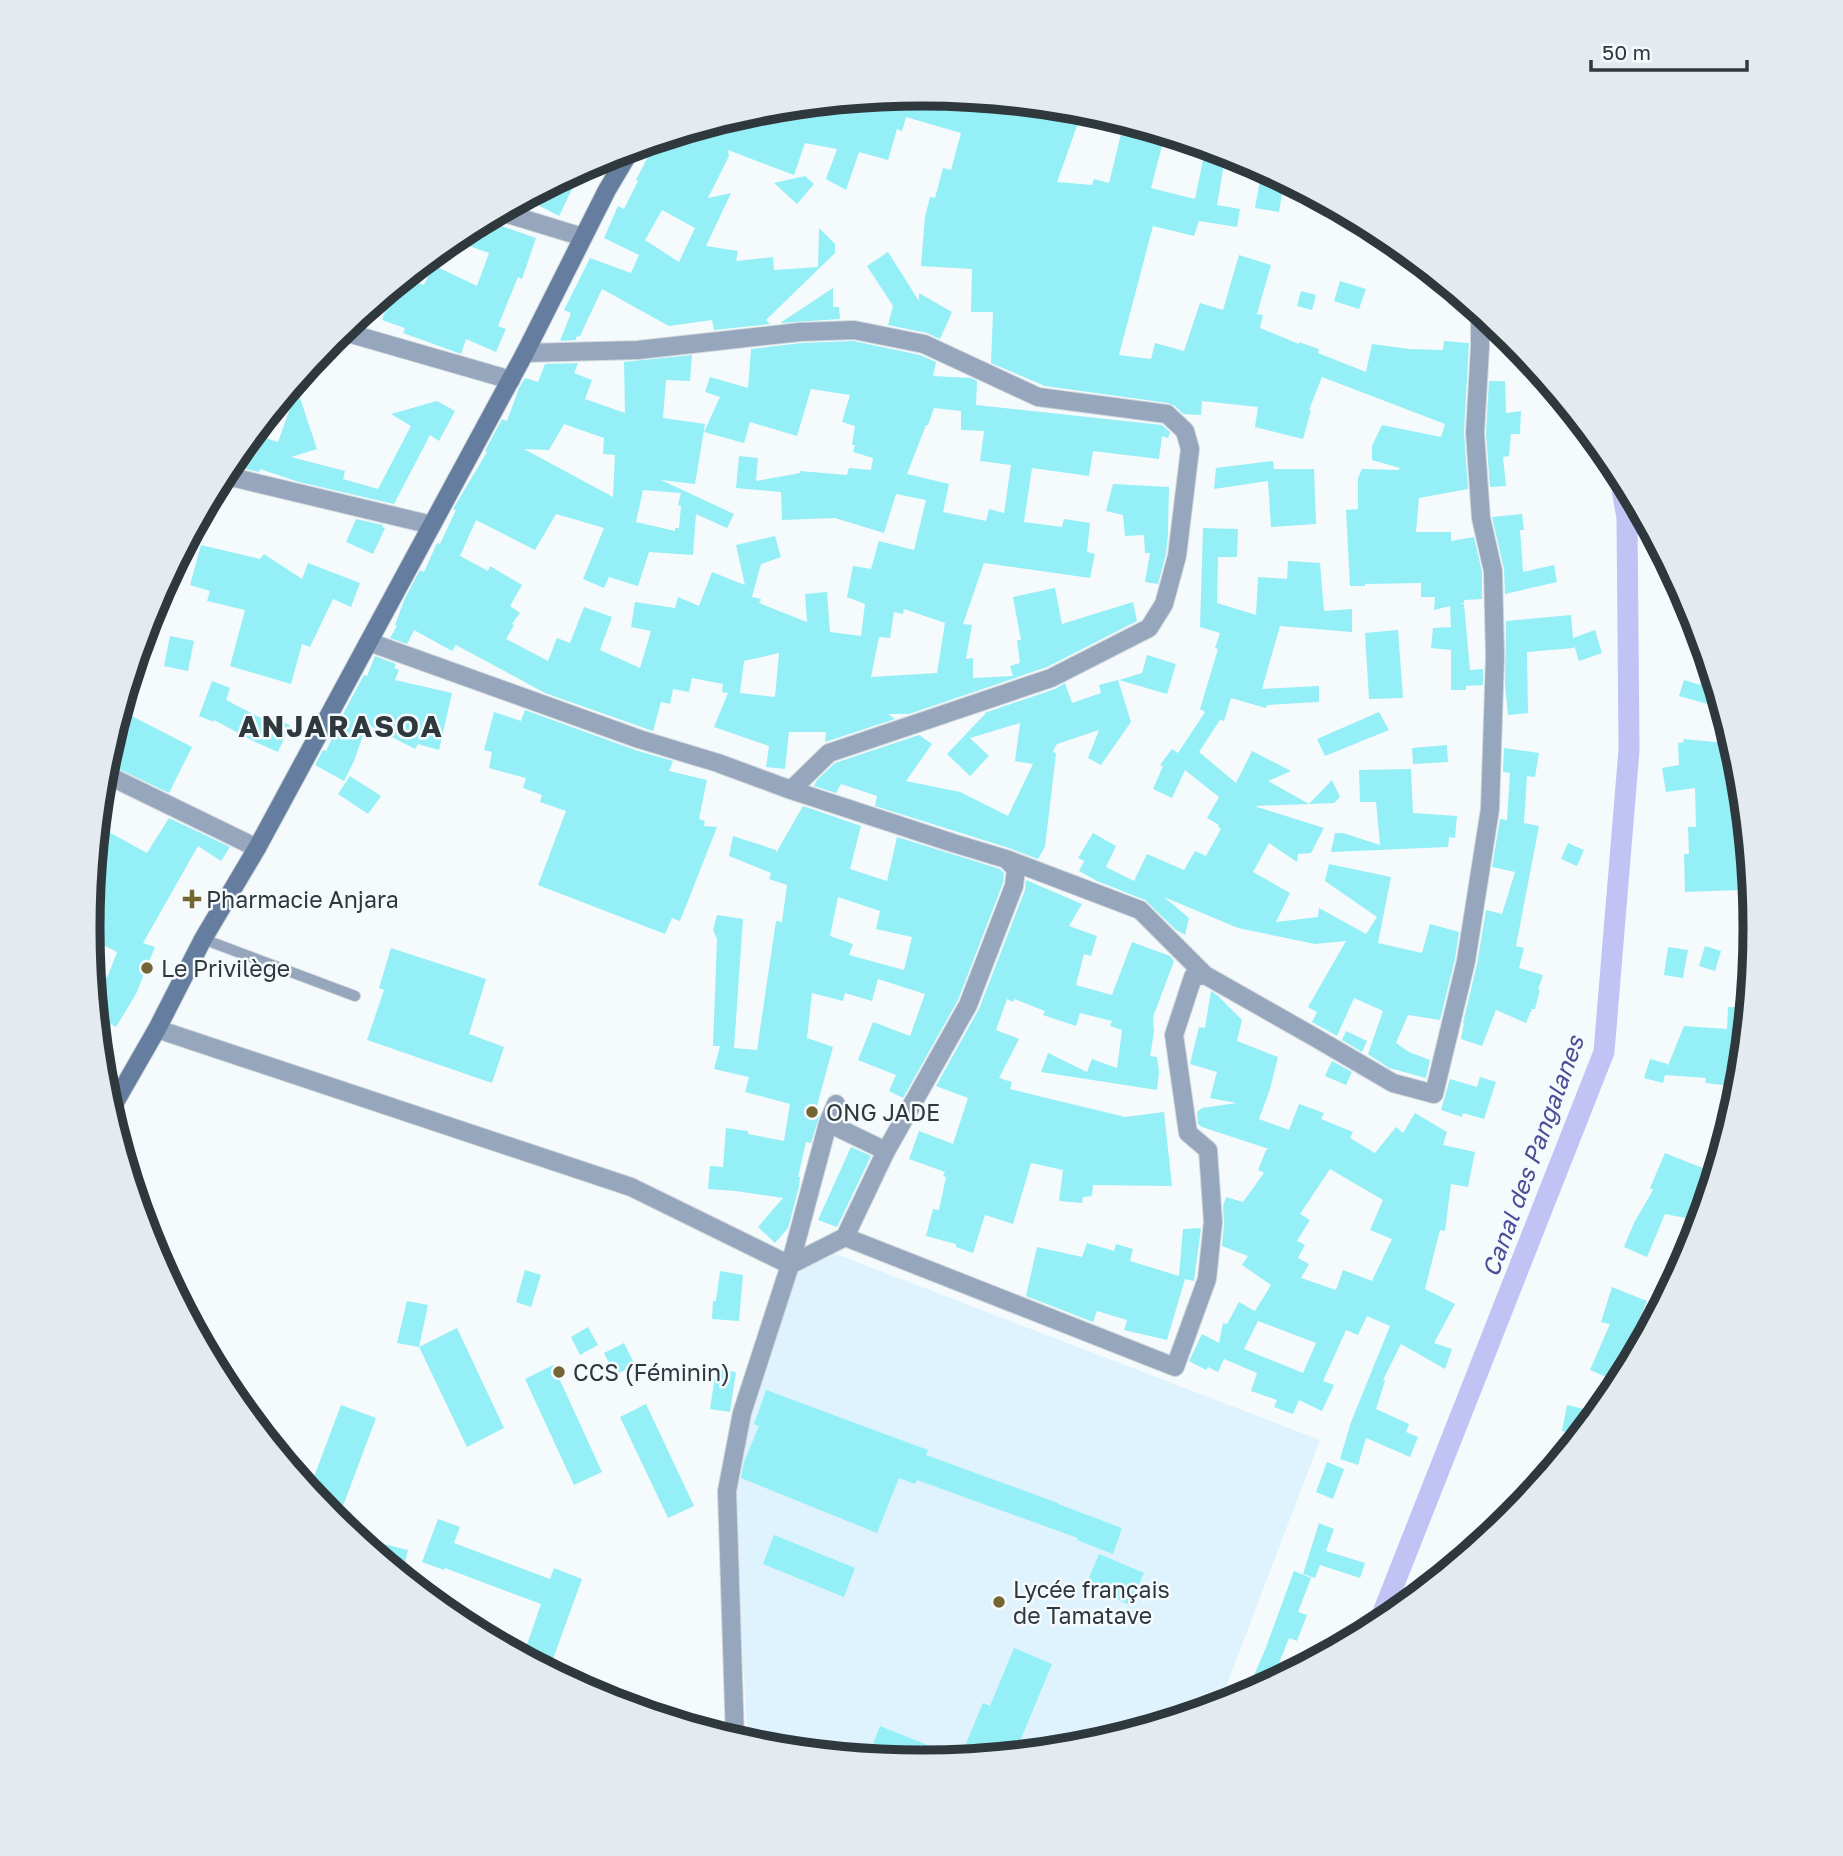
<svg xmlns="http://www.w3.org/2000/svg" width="1843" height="1856" font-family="'Golos Text',sans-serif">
	<rect width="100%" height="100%" fill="#f5fafd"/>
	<path fill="#def3fd" d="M836 1254 1320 1440 1219 1705 1084 1746 921 1762 758 1746 748 1743 733 1499 743 1427 796 1268Z"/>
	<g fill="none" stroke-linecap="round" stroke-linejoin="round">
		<path stroke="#c2c3f5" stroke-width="21" d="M1378 1625 1604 1052 1629 750 1627 518 1619 472"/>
	</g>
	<path fill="#94eff6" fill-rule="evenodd" d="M922 94 1080 110 1075 122 1078 123 1057 182 1092 185 1094 179 1109 183 1123 126 1148 132 1149 130 1165 134 1151 188 1195 199 1203 160 1224 164 1217 205 1240 209 1237 227 1199 221 1194 236 1153 226 1119 355 1151 359 1155 343 1184 351 1200 303 1223 310 1239 255 1271 265 1257 314 1263 315 1260 328 1299 344V342L1319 349 1318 353 1366 372 1372 344 1409 349 1443 350 1444 341 1469 343 1464 432 1468 489 1419 498 1416 532H1451V541L1474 537 1482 572V599L1464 600V603L1460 604H1464L1470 670 1483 669V685L1466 686V690H1451V650L1431 648 1433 628 1451 627 1450 606 1434 610 1435 597H1421V583L1365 584V586H1350L1346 510 1358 509V478L1362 469 1399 470 1400 468 1372 460V446L1382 425 1441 437 1445 424 1322 377 1309 410H1311L1303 439 1255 427 1258 407 1202 401 1201 415 1183 414 1175 406 1168 403 1045 386 991 363 993 312H971L972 269 921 266 925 217 930 197 935 198 943 168 951 170 961 133 906 117 902 131 897 129 888 160 859 152 846 190 826 179 837 149 805 143 794 175 728 150 729 156 708 198 731 193 706 246 738 251 736 261 773 257 774 270 818 267 819 228 835 244V253L766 320 770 324 714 330 712 320 669 326 602 289 580 336 576 337V340L560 341 571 313 564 310 590 258 631 273 639 255 604 238 618 206 624 209 638 181 636 180 656 141 759 110ZM662 210 695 228 679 262 645 240Z
		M1262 169 1284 181 1279 212 1255 208Z
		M805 176 814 184 797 204 774 183Z
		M564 178 575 183 559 216 536 204 544 189Z
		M484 220 536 238 522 279 518 277 498 326 506 329 496 352 466 339 461 354 403 333 405 328 382 320 387 306 382 304 386 294 405 278 424 285 433 265 477 286 489 253 452 240Z
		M888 252 919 301V293L952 312 940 339 927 333 888 325 893 306 867 266Z
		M1340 281 1366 289 1359 309 1334 301Z
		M833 288V307H839L840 319 780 323Z
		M1301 291 1316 295 1312 310 1297 306Z
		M853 341 920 355 936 362 933 376 971 378 977 381 976 405 1162 425 1170 432 1168 438 1162 436 1159 459 1093 451 1089 476 1032 468 1024 522 1062 527 1064 519 1090 523 1087 552 1095 554 1090 578 984 563 963 624 972 625 966 659 973 658V678L1013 676 1010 666 1020 663 1017 640H1021L1013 597 1055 588 1062 624 1133 602 1137 621 1047 667 909 714H888L895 719 825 742 826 732H789L785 769 766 767 769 746 714 727 728 693 722 692 723 684 692 678 689 692 673 689 670 704 661 702 653 731 545 693 456 645 452 651 414 630 407 644 390 638 397 626 395 625 405 598 420 570 424 572 437 543 440 544 456 510 453 509 487 452 485 451 502 419 507 421 519 388 525 378 538 382 545 364 578 363 574 373 592 380 585 399 625 413 624 362 692 355 690 381 666 380 663 418 705 424 695 484 661 480 734 514 727 528 696 514 693 555 649 552 638 586 609 577 604 588 583 579 604 528 556 514 535 550 476 520 460 556 488 571 490 566 522 585 510 606 520 613 512 624 514 625 506 639 548 661 557 638 570 643 584 607 612 617 600 650 640 668 651 631 631 627 635 602 675 608 678 597 699 606 712 572 745 585 736 545 775 536 781 557 761 564 752 597 761 599 759 603 807 622 805 594 827 592 830 632 861 636 865 604 847 597 853 566 871 569 879 541 914 550 926 500 896 494 884 533 835 518 782 520 781 492 736 488 739 456 758 458 756 481 800 473V471L847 475 849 468 871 470 873 458 853 452 855 445H852L855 426 842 422 850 395 811 389 797 436 750 422 744 443 704 432 720 397 705 392 710 377 748 388 751 349 801 343ZM934 408 961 411V430L984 431 980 461 1011 465 1004 513 989 509 986 521 943 512 949 484 907 474 926 425H928ZM564 424 604 438 603 454 615 455 613 497 524 449 549 450ZM643 490 681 493 678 505 681 506 679 528H675V531L636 522ZM904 609 945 623 937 673 871 677 879 637 890 638 894 612 903 614ZM779 653 775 697 740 693 744 661Z
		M1489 381H1505L1506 413 1521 411 1520 434H1511L1509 456 1503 457 1506 486 1490 487 1486 433Z
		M297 389 317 449 291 457 345 471 343 479 378 489 411 426 391 414 437 401 455 411 439 441 430 435 394 504 299 482 260 469 259 472 238 467 245 444 253 434 278 442Z
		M1273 461 1274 469H1314L1316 524 1271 527 1268 481 1214 489 1216 468Z
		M1113 484 1169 487 1168 534 1166 554 1158 584 1145 582 1150 553H1145L1144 535 1125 536 1123 515 1106 511Z
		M1522 514 1524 530H1520L1523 572 1554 565 1557 582 1505 594 1504 569 1492 517Z
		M356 519 383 525 382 527 385 528 373 554 346 542Z
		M1203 528 1238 529 1237 557H1218L1217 603 1256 615 1258 577 1287 579 1288 561 1320 563 1324 611 1352 609V632L1280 626 1262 689 1319 686V702L1267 705 1266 708 1231 698 1224 721 1220 720 1199 752 1236 783 1252 751 1291 771 1268 781 1309 804 1254 806 1324 828 1311 853 1298 854 1297 862 1269 843 1253 872 1290 893 1276 922 1318 917 1319 908 1366 934 1377 917 1325 881 1329 864 1391 877 1378 943 1422 953 1430 924 1459 932 1455 959 1440 1020 1408 1015 1396 1043 1409 1052 1430 1060 1426 1078 1389 1068 1368 1054 1383 1011 1354 998 1337 1036 1312 1022 1317 1012 1308 1007 1346 941 1315 944 1238 928 1164 897 1189 918 1185 935 1176 930 1145 900 1097 881 1079 871 1084 861 1078 858 1093 833 1116 846 1106 867 1134 881 1147 854 1184 870 1195 851 1206 856 1221 829 1218 827 1219 825 1207 818 1219 797 1185 770 1172 798 1153 789 1163 766 1160 765 1172 749 1178 753 1205 712 1200 709 1218 649 1215 648 1220 633 1200 627Z
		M201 545 260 559 264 554 302 579 308 563 360 583 351 607 333 599 310 647 302 644 291 684 230 666 245 610 207 601 210 591 190 585Z
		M1571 615 1573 638 1595 630 1602 653 1579 661 1574 645V648L1527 652 1528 713 1508 715 1505 685 1506 621Z
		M1398 630 1403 698 1369 699 1365 633Z
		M170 636 194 641 188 671 164 666Z
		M1147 655 1176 664 1167 694 1119 680 1142 673Z
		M375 656 396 664 394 668 399 670 395 680 452 693 439 750 418 744 415 749 367 724 354 761 344 781 315 765 323 750 326 751 343 714 364 675 367 676Z
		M1707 659 1716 687 1722 708 1679 696 1684 680 1700 685Z
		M1118 680 1131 722 1101 765 1088 758 1099 730 1057 744 1053 751 1056 754 1045 847 1038 859 1009 848 875 806 877 796 841 784 836 793 814 786 817 780 835 763 919 735 932 744 906 781 960 792 1008 816 1033 764 1015 761 1020 723 970 738 989 756 970 776 947 754 986 713H984L1055 689 1065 683 1072 703 1101 693 1099 685Z
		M212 681 230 688 226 700 263 719 265 714 290 725 278 752 253 741 214 720V722L199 716Z
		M120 710 192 747 169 793 104 762Z
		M525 710 635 750 673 761 669 771 707 780 699 819 705 821 704 826 717 827 680 921 672 918 665 934 538 885 566 811 540 802 542 795 523 788 526 778 489 768 492 752 484 750 494 712 521 721Z
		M1379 712 1389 730 1325 756 1317 739Z
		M1683 739 1726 743 1723 769 1740 768 1745 825 1744 858 1749 859 1739 890 1685 892 1684 854H1689L1688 827H1696L1695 788 1666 792 1662 768 1679 765 1678 743 1684 742Z
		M1447 745 1448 762 1413 764 1412 748Z
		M1504 748 1539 753 1535 777 1527 776 1524 823 1539 826 1516 946 1524 948 1519 968 1543 975 1538 990H1540L1535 1009H1532L1526 1023 1496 1010 1482 1046 1461 1039 1464 1023H1463L1477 964 1486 910 1502 914 1515 872 1492 867 1500 819 1507 820 1510 773 1503 772Z
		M1411 769 1413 813 1457 816 1455 838 1449 837 1448 847 1331 852 1335 833H1343L1380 845 1376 802H1360L1359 770Z
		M350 776 381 796 368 814 338 794Z
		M1332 780 1340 797 1334 803 1309 804Z
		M803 806 861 826 850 869 887 881 897 837 1000 869 1004 873 1003 883 958 1000 903 1098 889 1091 896 1075 858 1060 873 1022 910 1036 925 994 878 979 872 1001 845 993 843 1001 812 993 807 1038 833 1047 815 1113 820 1114 811 1143 806 1142 798 1177H800L799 1187 788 1228 775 1243 758 1227 783 1198 736 1191 708 1189 710 1166 723 1167 726 1128 748 1131V1134L784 1141 790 1104 745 1092 749 1077 714 1069 720 1046H713L717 939 713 930 717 915 743 919 734 1048 757 1050 776 921 782 922 787 885 769 879 771 873 729 856 733 836 776 850V853ZM838 897 880 911 876 929 912 937 904 970 849 955 853 944 830 936Z
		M169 818 230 847 221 861 198 846 143 943 155 947 136 994 116 1027 111 1024 99 1047 94 998 109 973 117 952 89 938 88 925 105 889 92 881 98 826 147 853Z
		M1568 843 1584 850 1577 866 1561 859Z
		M1026 880 1082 904 1069 926 1097 936 1091 956 1084 954 1076 985 1112 995 1132 942 1170 956 1174 961 1153 1017 1154 1032 1150 1056 1157 1057 1159 1072 1157 1090 1041 1072 1048 1053 1087 1072 1092 1059 1117 1068 1122 1030 1110 1026 1112 1021 1080 1013 1076 1026 1043 1015 1045 1011 1014 999 1013 1002 1007 999 996 1030 1019 1039 999 1078 1012 1082 1010 1089 1125 1117 1164 1112 1172 1186 1093 1185 1092 1196 1083 1197 1082 1203 1059 1201 1063 1170 1031 1163 1013 1224 985 1215 973 1253 956 1247V1244L926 1236 933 1209 939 1210 946 1177 943 1176 945 1172 909 1159 919 1131 953 1144 968 1098 936 1086 979 1009 1025 890Z
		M1705 946 1721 951 1715 971 1699 966Z
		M1668 947 1688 950 1683 978 1664 975Z
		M391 948 486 979 469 1034 504 1047 492 1083 367 1040 384 990 379 988Z
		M1211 991 1218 996 1242 1020 1237 1041 1278 1057 1270 1089 1259 1119 1289 1130 1299 1104 1324 1113 1321 1119 1353 1132 1350 1138 1375 1153 1396 1127 1403 1133 1415 1113 1447 1132 1443 1145 1475 1152 1468 1187 1451 1184 1445 1231 1440 1230 1425 1289 1455 1304 1434 1343 1452 1349 1445 1369 1401 1344 1383 1380 1385 1381 1376 1409 1409 1424 1406 1432 1418 1437 1410 1457 1366 1438 1358 1465 1340 1459 1351 1422 1390 1326 1367 1316 1358 1335 1346 1330 1323 1381 1334 1385 1322 1411 1299 1400 1293 1414 1274 1407 1277 1400 1251 1391 1257 1373 1224 1359 1218 1372 1208 1367 1206 1370 1189 1361 1202 1334 1219 1343 1223 1323 1227 1324 1239 1302 1255 1311 1271 1285 1242 1265 1248 1256 1222 1246 1224 1223 1223 1206 1226 1197 1243 1202 1264 1173 1258 1170 1266 1150 1269 1149 1202 1127 1198 1124 1197 1112 1202 1108 1237 1103 1210 1098 1217 1072 1190 1064 1199 1027 1205 1028ZM1330 1169 1383 1200 1370 1230 1392 1239 1372 1281 1343 1270 1336 1290 1301 1278 1309 1264 1298 1258 1305 1245 1297 1241 1310 1220 1300 1214ZM1258 1321 1316 1343 1303 1373 1244 1349Z
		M1728 1007 1748 1008 1740 1084 1732 1083V1086L1705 1083 1706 1078 1665 1075 1663 1083 1644 1078 1650 1059 1668 1064 1667 1068 1684 1026 1727 1029Z
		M1346 1031 1367 1041 1362 1052 1342 1040Z
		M1332 1061 1352 1072 1346 1085 1325 1076Z
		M1480 1077 1496 1082 1484 1119 1463 1113 1462 1117 1441 1110 1450 1079 1477 1087Z
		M851 1147 871 1156 837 1227 818 1220Z
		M1665 1153 1715 1173 1700 1221 1665 1214 1647 1257 1624 1247 1634 1223 1653 1190 1650 1188Z
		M1201 1228 1194 1281 1185 1279 1167 1340 1124 1330 1127 1320 1097 1311 1093 1322 1026 1296 1037 1247 1082 1257 1087 1243 1114 1251 1116 1244 1133 1249 1130 1261 1179 1276 1183 1229Z
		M525 1270 541 1275 531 1307 516 1302Z
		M720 1271 743 1275 739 1321 712 1319 713 1301H716Z
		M1612 1287 1647 1301 1633 1335 1643 1340 1620 1383 1590 1370 1610 1324 1601 1322Z
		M407 1301 428 1305 419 1347 397 1343Z
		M588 1327 598 1345 580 1355 571 1337Z
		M457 1328 504 1428 467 1447 419 1347Z
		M624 1343 635 1365 615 1375 604 1353Z
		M553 1365 602 1472 574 1485 525 1379Z
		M716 1369 736 1372 730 1412 710 1409Z
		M766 1390 928 1450 926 1455 1058 1503V1504L1122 1528 1113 1554 1077 1540 1078 1538 917 1480 915 1484 899 1478 877 1533 741 1478 744 1462 759 1426 754 1424Z
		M646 1404 694 1506 668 1518 620 1417Z
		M341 1405 376 1418 337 1522 309 1490Z
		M1567 1405 1584 1409 1579 1435 1562 1431Z
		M1327 1462 1344 1469 1333 1499 1316 1492Z
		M438 1519 460 1527 454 1543 550 1579 554 1568 582 1579 549 1670 523 1656 541 1604 445 1568 444 1570 422 1562Z
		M1319 1523 1334 1529 1326 1551 1365 1563 1360 1578 1320 1565 1315 1578 1303 1574Z
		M774 1535 855 1568 844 1597 763 1564Z
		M355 1537 408 1550 402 1575Z
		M1099 1554 1144 1573 1130 1605 1086 1585Z
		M1294 1571 1311 1578 1298 1612 1307 1615 1297 1641 1289 1638 1277 1668 1289 1673 1245 1696 1265 1650Z
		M1014 1648 1052 1664 1015 1753 960 1758 983 1703 990 1706Z
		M880 1726 930 1746 923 1762 868 1757Z"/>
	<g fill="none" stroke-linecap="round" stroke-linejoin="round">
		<defs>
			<path id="lane" d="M203 939 355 996"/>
			<path id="street" d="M501 212 583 237
				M341 331 511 380
				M525 353 638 350 800 332 854 330 924 344 1038 397 1167 414 1185 431 1190 449 1177 556 1164 604 1149 628 1051 678 829 753 791 790
				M223 475 432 525
				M369 642 639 739 718 763 791 790 953 843 1006 859 1016 869 1014 886 968 1005 886 1151 845 1237
				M103 773 257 848
				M1006 859 1140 910 1205 975
				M157 1029 631 1187 790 1265 742 1413 727 1491 735 1739
				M836 1104 828 1123 886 1151
				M790 1265 845 1237 1175 1367 1207 1279 1213 1222 1208 1150 1188 1133 1174 1035 1193 977 1205 975 1316 1038 1393 1083 1434 1094 1466 961 1490 809 1495 657 1493 571 1481 518 1475 433 1480 347V313
				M790 1265 828 1123"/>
			<path id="secondary" d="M110 1111 157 1029 203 939 257 848 525 353 607 190 632 148"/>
		</defs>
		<use href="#lane" stroke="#d1d7da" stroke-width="12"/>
		<use href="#street" stroke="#d1d7da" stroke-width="20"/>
		<use href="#secondary" stroke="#d1d7da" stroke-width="20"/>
		<use href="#lane" stroke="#95a6bd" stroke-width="10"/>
		<use href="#street" stroke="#95a6bd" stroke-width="18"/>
		<use href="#secondary" stroke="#657d9f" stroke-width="18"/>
	</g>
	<g fill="#756533" stroke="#f5fafd" stroke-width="2.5">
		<path d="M188.5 888.5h7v7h7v7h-7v7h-7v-7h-7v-7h7z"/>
		<circle cx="147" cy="968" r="7"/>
		<circle cx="812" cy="1112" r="7"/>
		<circle cx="559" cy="1372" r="7"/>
		<circle cx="999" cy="1602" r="7"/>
	</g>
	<g text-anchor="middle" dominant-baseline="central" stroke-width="5" stroke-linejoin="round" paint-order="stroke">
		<g font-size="23" fill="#2e383d" stroke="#f5fafd" text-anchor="start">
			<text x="206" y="899">Pharmacie Anjara</text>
			<text x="161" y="968">Le Privilège</text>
			<text x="826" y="1112">ONG JADE</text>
			<text x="573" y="1372">CCS (Féminin)</text>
			<text x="1013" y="1589">Lycée français<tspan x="1013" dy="26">de Tamatave</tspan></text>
		</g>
		<g font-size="24" font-style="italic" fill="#514b95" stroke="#f5fafd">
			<text transform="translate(1532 1156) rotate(-70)">Canal des Pangalanes</text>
		</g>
		<g font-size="30" font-weight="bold" letter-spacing="2" fill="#2e383d" stroke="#f5fafd">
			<text x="341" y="726">ANJARASOA</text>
		</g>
	</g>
	<path d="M0 0H1843V1856H0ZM921 106H922A821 821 0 0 1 1743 927V929A821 821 0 0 1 922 1750H921A821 821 0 0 1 100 929V927A821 821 0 0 1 921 106Z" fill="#e5eaee" fill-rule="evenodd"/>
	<path fill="none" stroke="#2e383d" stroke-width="9" d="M921 106H922A821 821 0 0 1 1743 927V929A821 821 0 0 1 922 1750H921A821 821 0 0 1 100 929V927A821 821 0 0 1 921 106Z"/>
	<path d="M1591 60v10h156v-10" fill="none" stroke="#2e383d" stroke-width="3.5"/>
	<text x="1602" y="60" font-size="21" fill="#2e383d" stroke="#f5fafd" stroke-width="5" paint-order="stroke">50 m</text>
</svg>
